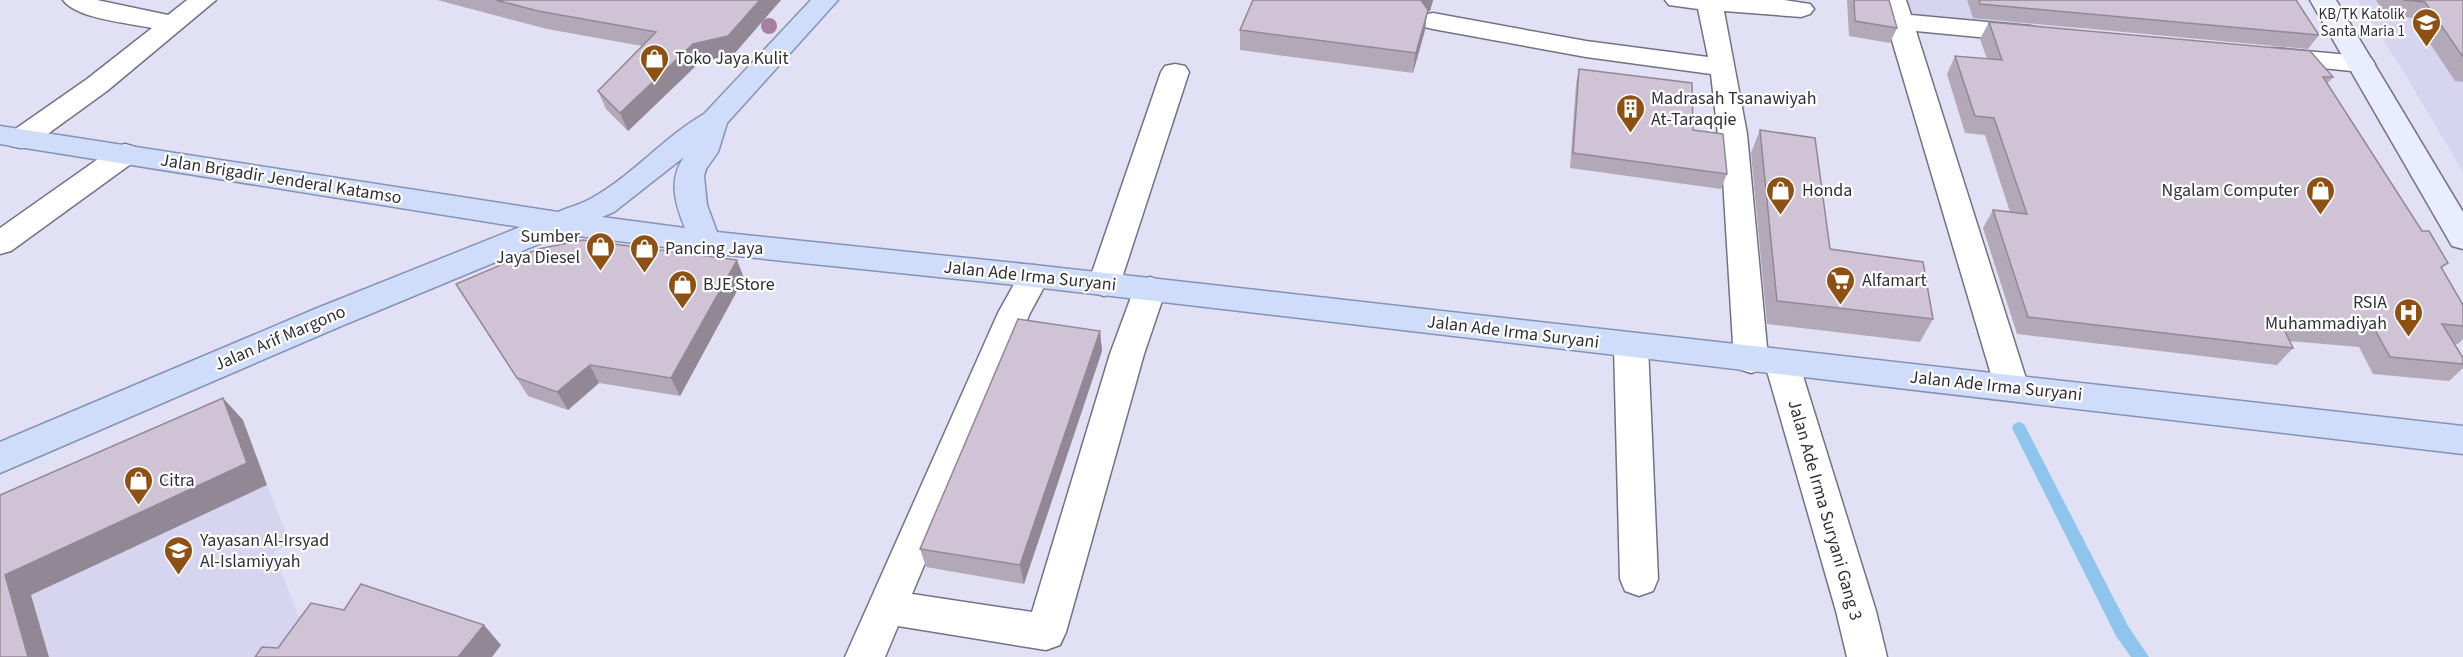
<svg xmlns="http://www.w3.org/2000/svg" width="2463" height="657" font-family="'Source Sans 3',sans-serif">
	<rect width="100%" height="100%" fill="#e2e0f5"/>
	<path fill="#d7d4f0" d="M1907 0H2063L2080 35 1914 21Z
		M2358 0H2463V172L2406 76Z
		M267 485 290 543 274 552 298 616 332 624 381 605 501 645 492 657H0V501L27 597Z"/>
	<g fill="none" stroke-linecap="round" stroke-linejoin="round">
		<path fill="#8dc5ec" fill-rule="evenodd" d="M2019 422 2024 424 2128 626 2149 657H2131L2116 636 2012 428 2014 424Z"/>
		<defs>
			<path id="street" d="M63 0H97L168 15 187 0H216L107 91 31 146 21 148 11 146 7 139 11 132 87 79 152 28C129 23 77 19 63 0Z
				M1665 0H1784L1810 4 1814 9 1810 14 1801 17 1724 11 1747 134 1768 358 1770 354 1782 350 1794 354 1799 363 1876 611 1887 657H1847L1836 611 1765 364 1763 369 1751 373 1739 369 1734 360 1723 179 1711 74 1586 57 1433 29 1424 27 1420 21 1424 15 1433 13 1586 41 1708 57 1698 9 1669 5Z
				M1880 0H1906L1911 15 2030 26 2039 28 2043 34 2039 40 2030 42 1916 31 2029 388 2024 397 2012 401 2000 397 1995 388Z
				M2273 48 2361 56 2371 58 2375 64 2371 70 2361 72 2263 62 2260 56 2263 50Z
				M1175 64 1185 66 1189 72 1120 284 1115 292 1104 296 1093 292 1088 284 1161 72 1165 66Z
				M125 144 135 147 140 154 135 161 11 251 0 254V228L115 147Z
				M1034 265 1045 268 1050 276 1030 313 912 594 1032 612 1110 354 1134 289 1139 281 1150 277 1161 281 1166 289 1144 354 1066 632 1060 645 1046 650 898 626 885 657H845L998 313 1023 268Z
				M1631 333 1643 337 1648 346 1658 579 1653 591 1639 596 1625 591 1620 579 1614 346 1619 337Z"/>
			<path id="secondary" d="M2310 0H2336L2463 212V249L2452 246Z"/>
			<path id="primary" d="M811 0H838L727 123 718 152 706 169 704 176 707 205 717 232 1034 265 2463 426V454L1034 287 727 255 563 234 339 327 0 473V442L315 309 520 227 0 144V126L558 212C569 207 582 204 592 198 633 175 664 137 704 114ZM684 157C668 179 675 204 685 228L602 217 614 212Z"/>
		</defs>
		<use href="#street" stroke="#747184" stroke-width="3"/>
		<use href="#secondary" stroke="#747184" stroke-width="3"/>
		<use href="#primary" stroke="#8492b4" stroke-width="3"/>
		<use href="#street" fill="#fff" fill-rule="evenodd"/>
		<use href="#secondary" fill="#e8eefd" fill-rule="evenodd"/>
		<use href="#primary" fill="#d0ddfa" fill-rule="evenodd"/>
	</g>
	<circle fill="#a47fa0" cx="769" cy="26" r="8"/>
	<path fill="#b3a8b7" d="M437 0H781L734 54 700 62 628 131 606 109 598 91 642 46 547 29Z
		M1253 0H1433L1430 11 1427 12 1425 30 1413 73 1240 50V30Z
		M1847 0H1889L1897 28 1890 43 1849 36Z
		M1967 0H2296L2319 35 2308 49 1973 18Z
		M2376 0H2463V82L2455 81 2413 18 2386 15Z
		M1989 22 2333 77 2327 84 2442 269 2463 326V339L2458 344H2454L2463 358V368L2449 381 2373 374 2359 347 2289 341 2293 348 2277 365 2017 334 1983 228 1993 210 2010 212 1985 135 1965 133 1947 74 1955 56 1987 59 1980 39Z
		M1579 69 1693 130 1727 174 1721 189 1570 168 1576 84Z
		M1760 130 1830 249 1933 319 1920 342 1767 324 1751 153Z
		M744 278 680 396 599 383 568 410 528 396 468 302Z
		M1100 331 1102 351 1024 584 926 567 920 549Z"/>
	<path fill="#928895" d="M760 0H781L734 54 700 62 628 131 620 113 693 44Z
		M1421 0H1433L1430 11 1427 12 1425 30 1413 73Z
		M737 260 744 278 680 396 671 378Z
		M1100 331 1102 351 1024 584 1020 565Z
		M590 365 599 383 568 410 557 392Z
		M223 398 243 420 267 485 31 595 49 657H28L5 575Z
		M484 625 501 645 492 657H458Z"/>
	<path fill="#d0c3d5" stroke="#928895" stroke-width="1.5" d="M496 0H760L728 36 693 44 620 113 598 91 656 32 538 11Z
		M1253 0H1421L1428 10 1416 53 1240 30Z
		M1854 0H1889L1897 28 1855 21Z
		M1979 0H2296L2319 35 1980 4Z
		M2403 0H2463V57L2425 2Z
		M1989 22 2310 51 2333 77H2323L2422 231H2429L2448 263 2441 267 2463 305V326L2442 324 2463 358V364L2390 357 2375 330 2280 321 2293 348 2028 317 1993 210 2027 214 1994 118 1975 116 1955 56 2002 60Z
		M1579 69 1692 83 1693 130 1723 134 1727 174 1573 153Z
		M1760 130 1815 138 1830 249 1923 262 1933 319 1777 301Z
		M583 240 737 260 671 378 590 365 557 392 517 378 456 284 538 249Z
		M1018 319 1100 331 1020 565 920 549Z
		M223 398 247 463 5 575 28 657H0V495Z
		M361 584 484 625 458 657H255L262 647 278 648 311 603 344 610Z"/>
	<defs>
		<symbol id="school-pin" viewBox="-11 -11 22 30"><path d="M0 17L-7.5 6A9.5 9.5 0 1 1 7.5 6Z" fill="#8e5113" stroke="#fff"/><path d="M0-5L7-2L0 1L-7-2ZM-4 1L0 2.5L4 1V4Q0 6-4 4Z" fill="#fff"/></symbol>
		<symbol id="shop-pin" viewBox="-11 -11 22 30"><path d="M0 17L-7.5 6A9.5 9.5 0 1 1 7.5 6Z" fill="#8e5113" stroke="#fff"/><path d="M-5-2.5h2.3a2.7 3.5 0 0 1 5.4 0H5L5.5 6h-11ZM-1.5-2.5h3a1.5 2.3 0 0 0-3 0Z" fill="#fff"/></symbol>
		<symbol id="building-pin" viewBox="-11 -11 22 30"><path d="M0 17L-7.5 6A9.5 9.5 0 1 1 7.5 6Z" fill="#8e5113" stroke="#fff"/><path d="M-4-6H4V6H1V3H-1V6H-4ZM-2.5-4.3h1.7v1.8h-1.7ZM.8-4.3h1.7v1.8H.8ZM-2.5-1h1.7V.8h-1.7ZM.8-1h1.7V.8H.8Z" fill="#fff"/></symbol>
		<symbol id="supermarket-pin" viewBox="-11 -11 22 30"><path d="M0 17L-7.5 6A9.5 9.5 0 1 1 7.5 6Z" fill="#8e5113" stroke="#fff"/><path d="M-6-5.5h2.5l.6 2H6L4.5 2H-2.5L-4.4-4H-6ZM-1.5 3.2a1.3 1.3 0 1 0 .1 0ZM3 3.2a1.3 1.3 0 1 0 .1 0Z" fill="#fff"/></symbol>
		<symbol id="hospital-pin" viewBox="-11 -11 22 30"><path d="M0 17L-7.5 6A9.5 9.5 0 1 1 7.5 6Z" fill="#8e5113" stroke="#fff"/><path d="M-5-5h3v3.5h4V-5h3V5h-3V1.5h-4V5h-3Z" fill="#fff"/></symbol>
	</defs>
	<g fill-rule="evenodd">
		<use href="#school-pin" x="2410" y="6" width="33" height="45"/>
		<use href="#shop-pin" x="638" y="42" width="33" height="45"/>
		<use href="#building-pin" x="1614" y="92" width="33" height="45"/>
		<use href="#shop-pin" x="1764" y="174" width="33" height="45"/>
		<use href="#shop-pin" x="2304" y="174" width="33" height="45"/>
		<use href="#shop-pin" x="584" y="230" width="33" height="45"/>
		<use href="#shop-pin" x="628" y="232" width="33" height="45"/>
		<use href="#supermarket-pin" x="1824" y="264" width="33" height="45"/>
		<use href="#shop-pin" x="666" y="268" width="33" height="45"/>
		<use href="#hospital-pin" x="2392" y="296" width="33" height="45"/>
		<use href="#shop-pin" x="122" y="464" width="33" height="45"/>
		<use href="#school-pin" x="162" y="534" width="33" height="45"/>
	</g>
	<g text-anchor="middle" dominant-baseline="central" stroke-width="4.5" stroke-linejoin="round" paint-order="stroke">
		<g font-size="15" fill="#313038" stroke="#fff" text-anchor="end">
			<text x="2405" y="14">KB/TK Katolik<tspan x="2405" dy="17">Santa Maria 1</tspan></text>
		</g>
		<g font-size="18" fill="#313038" stroke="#fff" text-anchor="start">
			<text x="675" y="58">Toko Jaya Kulit</text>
			<text x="1651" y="98">Madrasah Tsanawiyah<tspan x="1651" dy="21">At-Taraqqie</tspan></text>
			<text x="1802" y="190">Honda</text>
			<text x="2299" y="190" text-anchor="end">Ngalam Computer</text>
			<text x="580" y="236" text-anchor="end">Sumber<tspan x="580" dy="21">Jaya Diesel</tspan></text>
			<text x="665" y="248">Pancing Jaya</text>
			<text x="1862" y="280">Alfamart</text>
			<text x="703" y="284">BJE Store</text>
			<text x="2387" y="302" text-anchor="end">RSIA<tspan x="2387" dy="21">Muhammadiyah</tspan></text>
			<text x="159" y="480">Citra</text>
			<text x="200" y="540">Yayasan Al-Irsyad<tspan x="200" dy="21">Al-Islamiyyah</tspan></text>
		</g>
		<g font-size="18" fill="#313038" stroke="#fff">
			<text transform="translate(281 179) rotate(9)">Jalan Brigadir Jenderal Katamso</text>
			<text transform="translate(1030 276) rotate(6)">Jalan Ade Irma Suryani</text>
			<text transform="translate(1513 332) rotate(7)">Jalan Ade Irma Suryani</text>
			<text transform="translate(280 338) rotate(-23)">Jalan Arif Margono</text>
			<text transform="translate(1996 386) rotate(6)">Jalan Ade Irma Suryani</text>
			<text transform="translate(1825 510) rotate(74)">Jalan Ade Irma Suryani Gang 3</text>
		</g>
	</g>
</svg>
